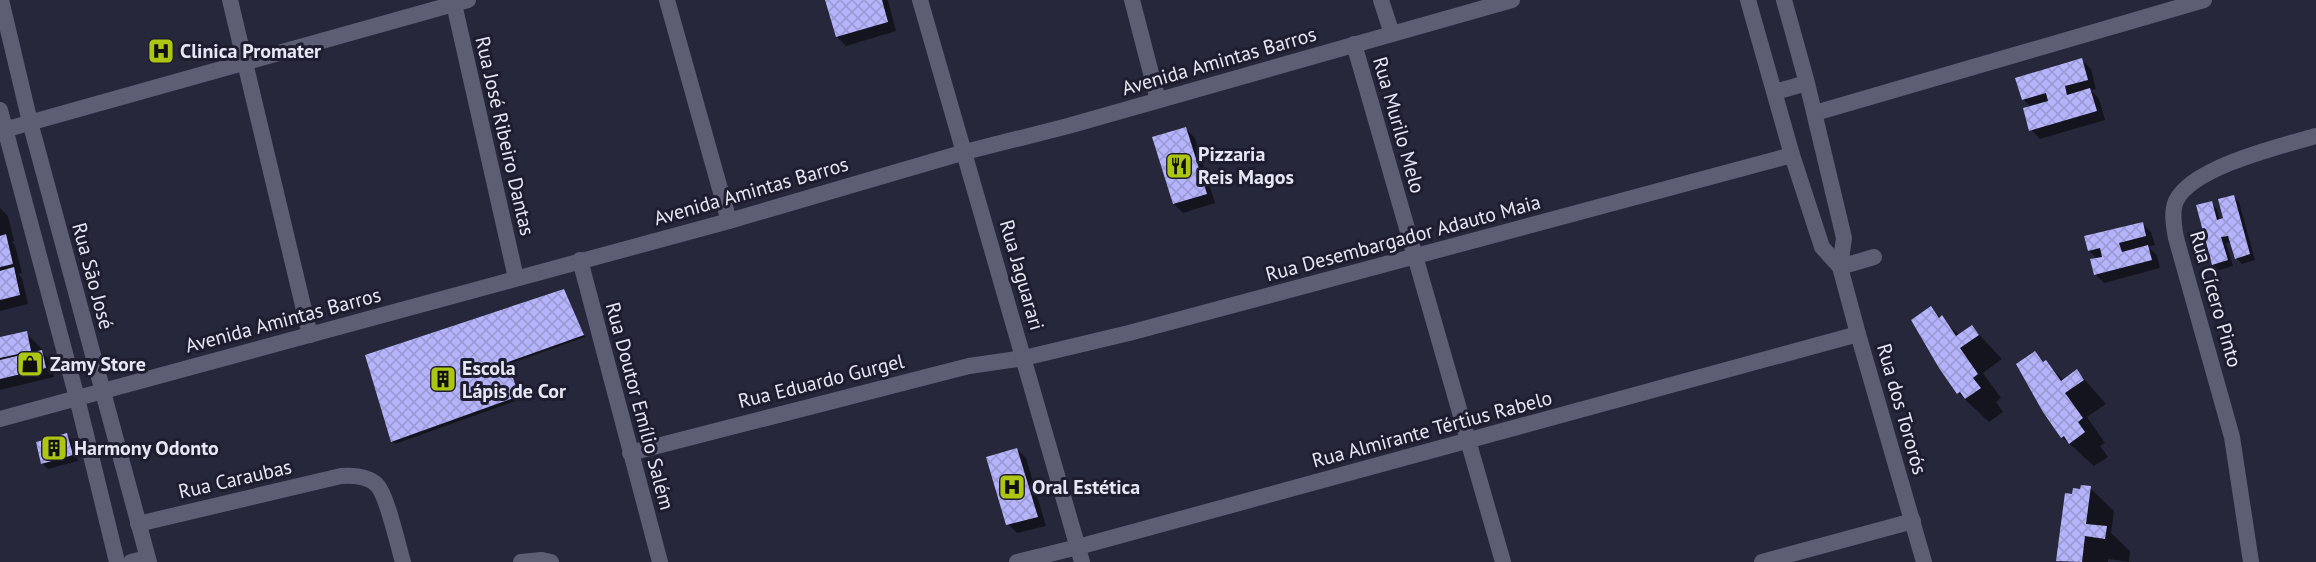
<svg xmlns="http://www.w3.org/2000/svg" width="2316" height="562" font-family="'PT Sans',sans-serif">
	<defs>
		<pattern id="building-cross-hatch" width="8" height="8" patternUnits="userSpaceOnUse" patternTransform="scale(1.5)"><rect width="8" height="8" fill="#b4b3fc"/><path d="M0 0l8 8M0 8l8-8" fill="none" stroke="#9898cf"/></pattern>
	</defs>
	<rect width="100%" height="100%" fill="#27273b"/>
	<path fill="#0007" d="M827 0H888L896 31 846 46 837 37Z
		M2082 60 2091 69 2096 89 2091 90 2099 99 2105 120 2040 139 2031 130V107L2023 99Z
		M1186 129 1195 138 1215 203 1183 213 1174 204Z
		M2233 196 2239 202 2255 260 2242 264 2236 258 2231 242 2226 243 2233 266 2219 270 2213 264 2211 203 2217 209 2220 221 2225 219Z
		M0 208 8 216 14 241 12 242 15 245 22 273 18 274 22 278 28 304 0 311Z
		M2142 223 2151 232 2155 245 2148 247 2157 255 2160 268 2104 283 2095 274 2098 259 2089 251Z
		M563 290 585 337 509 364 521 399 395 444 393 442 367 356Z
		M1931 308 1960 336 1972 327 2002 359 1983 373 2001 398 1996 402 2003 412 1989 422 1958 393Z
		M26 333 42 349 44 354 50 361 54 377 0 390V338Z
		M2035 353 2064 380 2077 371 2106 404 2087 417 2105 443 2100 446 2108 457 2094 466 2062 437 2035 398Z
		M67 435 73 441 78 461 48 469 42 463Z
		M1017 449 1026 458 1046 526 1017 533 1008 524Z
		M2090 488 2114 511 2111 533 2130 551 2129 562 2108 559V562H2060L2058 560 2074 495Z"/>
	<path fill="url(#building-cross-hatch)" d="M825 0H882L888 22 836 37Z
		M2082 58 2088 80 2065 86 2067 95 2090 88 2097 111 2029 131 2023 108 2048 101 2046 93 2022 100 2015 78Z
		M1186 127 1207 194 1173 204 1152 137Z
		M2234 195 2250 254 2235 259 2228 236 2221 237 2228 260 2212 265 2196 205 2212 201 2217 220 2223 218 2218 199Z
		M2143 222 2146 236 2119 243 2122 252 2148 245 2152 260 2094 275 2090 259 2102 257 2100 248 2088 251 2084 236Z
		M6 234 13 264 0 267V236Z
		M14 267 20 295 0 300V271Z
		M564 289 584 335 508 362 519 396 391 442 365 355Z
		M1931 306 1939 318 1942 315 1956 336 1972 325 1979 335 1960 348 1978 374 1973 378 1981 388 1965 399 1960 392 1957 394 1939 368 1911 320Z
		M27 331 31 351 0 358V337Z
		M42 350 46 368 0 379V360Z
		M2035 351 2043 362 2046 360 2061 381 2077 369 2084 380 2065 393 2083 418 2078 422 2085 432 2069 444 2064 436 2061 438 2043 412 2016 364Z
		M67 433 73 455 41 464 36 442Z
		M1017 448 1038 517 1006 525 986 457Z
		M2081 485 2091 486 2086 524 2107 526 2105 539 2085 536 2082 562 2056 561 2065 493 2072 494 2073 488 2080 489Z"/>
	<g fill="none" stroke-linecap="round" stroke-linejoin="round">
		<path stroke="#5d5d74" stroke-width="16" d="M230 0 310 335
			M667 0 729 221
			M1132 0 1158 100
			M1381 0 1392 34
			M454 4 516 278
			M1354 44 1503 562
			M1815 113 2204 0
			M0 131 468 0
			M580 260 660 562
			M1840 267 1874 257
			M630 453 969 366 1024 358 1129 333 1792 155
			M138 524 341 476C354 475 368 476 377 485 387 495 398 546 403 562
			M521 562 542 560 551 562
			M1017 562 1078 547 1858 334
			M1762 562 1913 521
			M2251 562 2232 437 2176 238C2174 227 2171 212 2176 201 2192 167 2281 146 2316 136"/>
		<path stroke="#5d5d74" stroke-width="16" d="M1748 0 1792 155 1822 247 1840 267
			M1784 0 1807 83 1844 238 1840 267 1858 334 1924 562
			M1775 92 1807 83"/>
		<path stroke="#5d5d74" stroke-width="16" d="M1 0 30 122 149 562
			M920 0 1082 562
			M0 110 77 398 117 562
			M0 419 729 221 965 152 1068 126 1512 0
			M131 562 147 558"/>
	</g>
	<defs>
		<symbol id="hospital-square" viewBox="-11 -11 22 22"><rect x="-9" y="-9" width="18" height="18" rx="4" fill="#acc613" stroke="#1e1d30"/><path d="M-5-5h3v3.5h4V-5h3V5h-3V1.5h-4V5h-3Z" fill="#111"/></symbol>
		<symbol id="restaurant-square" viewBox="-11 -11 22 22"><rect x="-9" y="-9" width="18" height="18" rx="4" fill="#acc613" stroke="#1e1d30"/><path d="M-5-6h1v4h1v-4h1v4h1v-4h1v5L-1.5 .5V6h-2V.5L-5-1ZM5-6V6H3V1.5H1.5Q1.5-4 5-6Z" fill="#111"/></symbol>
		<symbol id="shop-square" viewBox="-11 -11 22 22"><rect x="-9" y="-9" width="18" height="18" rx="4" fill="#acc613" stroke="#1e1d30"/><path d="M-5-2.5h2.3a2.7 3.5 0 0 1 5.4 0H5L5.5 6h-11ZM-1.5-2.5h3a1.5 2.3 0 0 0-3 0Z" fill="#111"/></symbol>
		<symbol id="building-square" viewBox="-11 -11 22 22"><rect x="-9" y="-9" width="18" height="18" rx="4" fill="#acc613" stroke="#1e1d30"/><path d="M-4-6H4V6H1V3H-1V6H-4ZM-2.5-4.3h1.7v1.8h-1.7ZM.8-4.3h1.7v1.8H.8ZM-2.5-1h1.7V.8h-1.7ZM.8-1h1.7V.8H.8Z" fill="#111"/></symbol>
	</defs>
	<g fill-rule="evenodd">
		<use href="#hospital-square" x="146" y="36" width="30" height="30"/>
		<use href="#restaurant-square" x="1164" y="151" width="30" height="30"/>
		<use href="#shop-square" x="15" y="349" width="30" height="30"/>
		<use href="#building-square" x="428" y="364" width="30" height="30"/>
		<use href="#building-square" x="39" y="433" width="30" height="30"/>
		<use href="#hospital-square" x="997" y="472" width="30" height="30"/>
	</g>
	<g text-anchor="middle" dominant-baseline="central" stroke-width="6" stroke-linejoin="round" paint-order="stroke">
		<g font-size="20" font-weight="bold" fill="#e6e7f4" stroke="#1e1d30" text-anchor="start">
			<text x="180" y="51">Clinica Promater</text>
			<text x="1198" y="154">Pizzaria<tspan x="1198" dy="23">Reis Magos</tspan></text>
			<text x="50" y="364">Zamy Store</text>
			<text x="462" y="368">Escola<tspan x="462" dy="23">Lápis de Cor</tspan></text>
			<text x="74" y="448">Harmony Odonto</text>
			<text x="1032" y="487">Oral Estética</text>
		</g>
		<g font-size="20" fill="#e6e7f4" stroke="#1e1d30">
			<text transform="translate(1219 61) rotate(-16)">Avenida Amintas Barros</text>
			<text transform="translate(1399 125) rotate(74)">Rua Murilo Melo</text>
			<text transform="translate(505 136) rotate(77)">Rua José Ribeiro Dantas</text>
			<text transform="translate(751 191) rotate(-16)">Avenida Amintas Barros</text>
			<text transform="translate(1403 238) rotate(-15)">Rua Desembargador Adauto Maia</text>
			<text transform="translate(1022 275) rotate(74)">Rua Jaguarari</text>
			<text transform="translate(93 276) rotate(75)">Rua São José</text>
			<text transform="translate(2216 299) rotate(74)">Rua Cícero Pinto</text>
			<text transform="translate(283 320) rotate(-15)">Avenida Amintas Barros</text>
			<text transform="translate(821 381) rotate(-14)">Rua Eduardo Gurgel</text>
			<text transform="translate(640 406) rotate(75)">Rua Doutor Emílio Salém</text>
			<text transform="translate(1902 409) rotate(74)">Rua dos Tororós</text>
			<text transform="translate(1432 429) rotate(-15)">Rua Almirante Tértius Rabelo</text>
			<text transform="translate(235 479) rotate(-13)">Rua Caraubas</text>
		</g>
	</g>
</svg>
